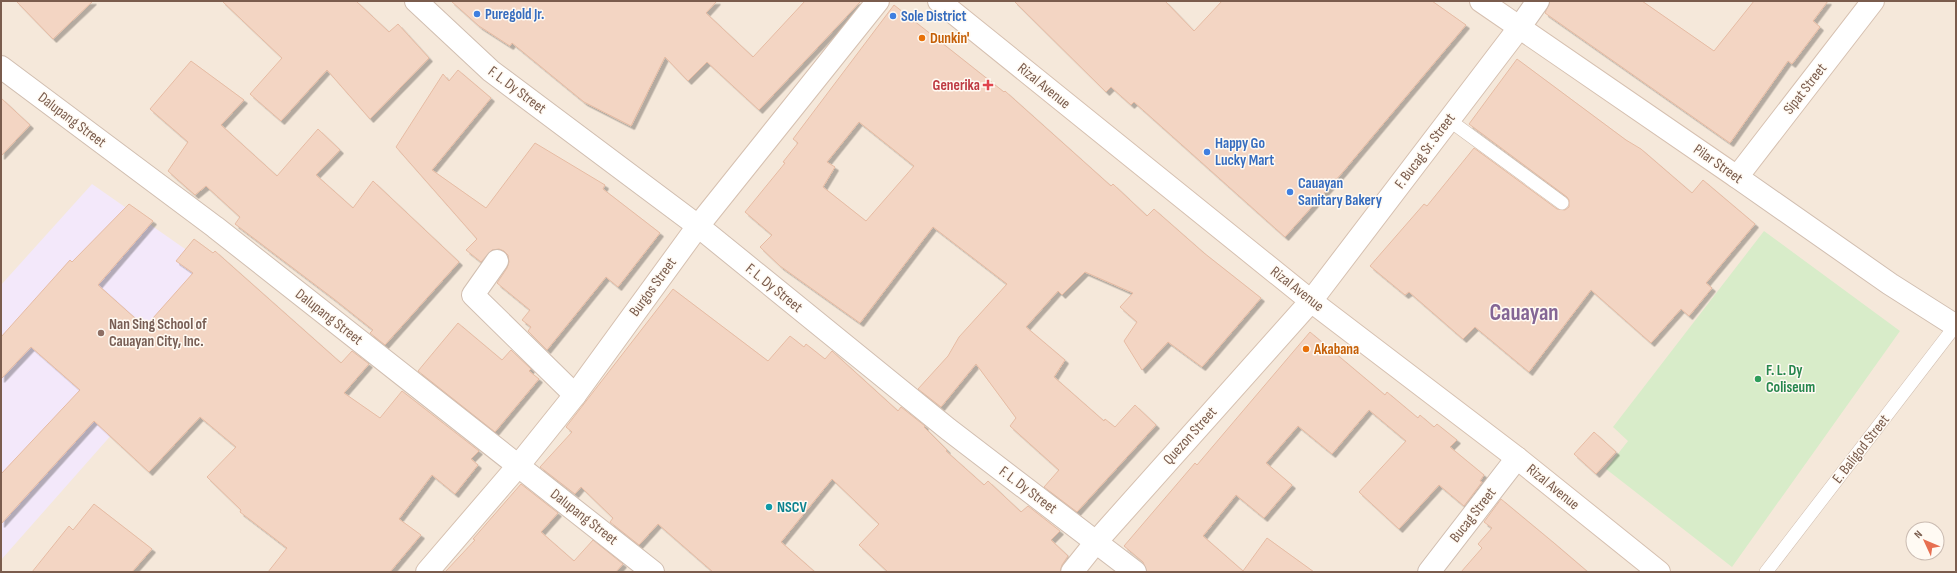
<svg xmlns="http://www.w3.org/2000/svg" width="1957" height="573" font-family="'Sofia Sans Condensed',sans-serif">
	<defs>
		<filter id="shadow"><feDropShadow dx="3.5" dy="3.5" stdDeviation="0" flood-color="#0004"/></filter>
	</defs>
	<rect width="100%" height="100%" fill="#fdf6ec"/>
	<path fill="#f5e8da" fill-rule="evenodd" d="M1 1H1956V572H1ZM1913 529H1937V553H1913Z"/>
	<path fill="#f3e8fa" d="M92 184 241 288 1 560V285Z"/>
	<path fill="#d8ecc9" d="M1764 231 1900 331 1732 567 1606 469 1628 441 1613 427Z"/>
	<path fill="#f3d5c3" stroke="#e6bba3" fill-rule="evenodd" filter="url(#shadow)" d="M16 1H93L53 39Z
		M222 1H356L389 32 398 24 429 58 370 119 327 70 281 121 250 94 282 58Z
		M451 1H717L706 13 753 57 805 1H861L759 110 707 62 688 81 665 57 631 126 584 102 512 43 510 46 479 26Z
		M1014 1H1165L1194 31 1222 1H1432L1466 25 1342 173 1285 237 1134 102 1131 105 1111 87 1106 92Z
		M1550 1H1642L1714 51 1754 1H1828L1813 21 1820 27 1792 64 1788 61 1730 143 1545 13Z
		M894 5 1004 92 1005 91 1111 186 1113 184 1147 216 1154 209 1204 253 1261 298 1202 367 1168 342 1142 370 1124 341 1137 322 1120 307 1133 293 1085 272 1062 295 1058 291 1026 327 1065 360 1054 377 1104 421 1105 419 1115 427 1135 405 1156 425 1077 512 1044 487 1059 470 1010 426 1016 418 976 364 941 407 918 389 948 356 959 337 1007 284 933 227 860 323 780 266 760 247 772 235 745 212 785 163 783 162 798 143 793 139ZM859 122 914 166 866 221 823 187 835 167 827 162Z
		M1517 59 1626 140 1641 149 1692 193 1703 180 1755 224 1706 283 1712 288 1689 316 1681 309 1651 343 1591 290 1529 372 1475 327 1463 339 1409 292 1405 295 1370 266 1424 204 1427 206 1474 148 1557 209 1565 210 1569 207V200L1567 197 1469 124Z
		M191 61 244 100 221 125 277 176 318 129 340 150 316 175 353 208 373 181 459 262 385 345 370 333 373 330 334 299 235 224 240 217 206 186 195 195 168 171 188 142 150 109Z
		M458 70 491 98 432 170 486 208 535 143 605 185 603 189 660 233 618 287 606 277 547 350 528 331 531 327 522 320 530 310 497 283 507 268 509 262 508 255 504 251 499 249 492 250 481 262 466 250 477 239 396 147 443 74 449 81Z
		M1 98 30 125 1 156Z
		M129 204 153 221 98 285 145 327 193 273 176 261 194 239 213 253 215 251 341 363 352 351 369 364 344 393 380 418 402 391 479 451 471 459 478 465 455 494 432 475 399 519 421 535 390 572H268L287 548 240 512 241 510 207 477 236 447 200 417 149 472 94 421 1 524V474L80 390 31 347 1 379V337L70 260 72 262Z
		M673 289 768 361 790 336 804 347 806 344 825 359 832 351 898 411 901 407 925 426 924 427 947 450 946 451 984 485 988 481 1021 512 1028 506 1060 531 1051 540 1068 556 1062 565 1060 572H888L859 545 879 524 832 479 781 542 815 572H713L658 524 639 545 610 522 613 518 581 487 575 494 540 467 572 432 566 427Z
		M458 323 502 360 511 350 531 369 529 371 539 379 495 432 418 371Z
		M1310 332 1385 395 1387 392 1418 418 1420 415 1434 427 1437 424 1457 440 1450 447 1484 475 1480 481 1482 482 1464 506 1439 485 1399 529 1359 492 1406 441 1369 410 1332 454 1298 426 1266 463 1292 485 1264 518 1236 495 1203 536 1243 571 1267 538 1314 572H1147L1143 562 1124 546 1195 463 1197 465Z
		M1594 432 1616 452 1596 474 1574 454Z
		M521 484 558 513 541 532 574 561 593 540 623 564 616 572H445L475 540 473 539Z
		M1501 499 1554 543 1588 572H1461L1482 548 1478 544 1492 528 1484 522Z
		M94 504 152 549 132 572H32L69 526 73 530Z"/>
	<g fill="none" stroke-linecap="round" stroke-linejoin="round">
		<defs>
			<path id="lane" d="M1449 120 1562 203
				M1766 572 1956 325"/>
			<path id="street" d="M416 1 491 71 698 226 948 429 1135 572
				M1519 28 1538 1
				M1 67 215 227 653 572
				M1737 177 1890 284 1956 326
				M497 261 473 295 575 395
				M1429 572 1517 458"/>
			<path id="secondary" d="M939 1 1311 301 1517 458 1659 572
				M1481 1 1737 177 1873 1
				M427 572 518 466 575 395 698 226 878 1
				M1072 572 1096 542 1311 301 1519 28"/>
		</defs>
		<use href="#lane" stroke="#d1beb0" stroke-width="14"/>
		<use href="#street" stroke="#d1beb0" stroke-width="24"/>
		<use href="#secondary" stroke="#d6c0b0" stroke-width="24"/>
		<use href="#lane" stroke="#fff" stroke-width="13"/>
		<use href="#street" stroke="#fff" stroke-width="22"/>
		<use href="#secondary" stroke="#fff" stroke-width="22"/>
	</g>
	<g fill="#3f7fe0" stroke="#fffaf3" stroke-width="1.5">
		<circle cx="477" cy="14" r="4"/>
		<circle cx="893" cy="16" r="4"/>
		<circle cx="1207" cy="152" r="4"/>
		<circle cx="1290" cy="192" r="4"/>
	</g>
	<g fill="#e8710a" stroke="#fffaf3" stroke-width="1.5">
		<circle cx="922" cy="38" r="4"/>
		<circle cx="1306" cy="349" r="4"/>
	</g>
	<path fill="#e0444e" stroke="#fffaf3" stroke-width="1.5" d="M986 79h4v4h4v4h-4v4h-4v-4h-4v-4h4z"/>
	<circle fill="#8d6e63" stroke="#fffaf3" stroke-width="1.5" cx="101" cy="333" r="4"/>
	<circle fill="#2e9e5b" stroke="#fffaf3" stroke-width="1.5" cx="1758" cy="379" r="4"/>
	<circle fill="#0f9aa8" stroke="#fffaf3" stroke-width="1.5" cx="769" cy="507" r="4"/>
	<g text-anchor="middle" dominant-baseline="central" stroke-width="3" stroke-linejoin="round" paint-order="stroke">
		<g font-size="15" font-weight="bold" fill="#366cbe" stroke="#fffaf3" text-anchor="start">
			<text x="485" y="14">Puregold Jr.</text>
			<text x="901" y="16">Sole District</text>
			<text x="1215" y="143">Happy Go<tspan x="1215" dy="17">Lucky Mart</tspan></text>
			<text x="1298" y="183">Cauayan<tspan x="1298" dy="17">Sanitary Bakery</tspan></text>
		</g>
		<g font-size="15" font-weight="bold" fill="#c56008" stroke="#fffaf3" text-anchor="start">
			<text x="930" y="38">Dunkin'</text>
			<text x="1314" y="349">Akabana</text>
		</g>
		<g font-size="15" font-weight="bold" fill="#be3a42" stroke="#fffaf3" text-anchor="end">
			<text x="980" y="85">Generika</text>
		</g>
		<g font-size="15" fill="#7a5c4d" stroke="#fffaf3">
			<text transform="translate(1044 86) rotate(39)">Rizal Avenue</text>
			<text transform="translate(1805 89) rotate(-52)">Sipat Street</text>
			<text transform="translate(517 90) rotate(37)">F. L. Dy Street</text>
			<text transform="translate(72 120) rotate(37)">Dalupang Street</text>
			<text transform="translate(1425 151) rotate(-53)">F. Bucag Sr. Street</text>
			<text transform="translate(1718 164) rotate(35)">Pilar Street</text>
			<text transform="translate(653 287) rotate(-54)">Burgos Street</text>
			<text transform="translate(774 288) rotate(39)">F. L. Dy Street</text>
			<text transform="translate(1297 289) rotate(38)">Rizal Avenue</text>
			<text transform="translate(329 317) rotate(38)">Dalupang Street</text>
			<text transform="translate(1190 436) rotate(-48)">Quezon Street</text>
			<text transform="translate(1861 449) rotate(-52)">E. Baligod Street</text>
			<text transform="translate(1553 487) rotate(39)">Rizal Avenue</text>
			<text transform="translate(1028 490) rotate(37)">F. L. Dy Street</text>
			<text transform="translate(1473 515) rotate(-52)">Bucag Street</text>
			<text transform="translate(584 517) rotate(38)">Dalupang Street</text>
		</g>
		<g font-size="15" font-weight="bold" fill="#785e54" stroke="#fffaf3" text-anchor="start">
			<text x="109" y="324">Nan Sing School of<tspan x="109" dy="17">Cauayan City, Inc.</tspan></text>
		</g>
		<g font-size="15" font-weight="bold" fill="#27864d" stroke="#fffaf3" text-anchor="start">
			<text x="1766" y="370">F. L. Dy<tspan x="1766" dy="17">Coliseum</tspan></text>
		</g>
		<g font-size="15" font-weight="bold" fill="#0d838f" stroke="#fffaf3" text-anchor="start">
			<text x="777" y="507">NSCV</text>
		</g>
		<g font-size="23" font-weight="bold" fill="#846695" stroke="#fffaf3">
			<text x="1524" y="313">Cauayan</text>
		</g>
	</g>
	<rect width="1957" height="573" fill="none" stroke="#7a5c4d" stroke-width="4"/>
	<g transform="translate(1925 541) rotate(314)"><circle r="19" fill="#fffaf3" stroke="#cabbb1"/>
	<path d="M0-3L7 15L0 10L-7 15Z" fill="#e76f51"/>
	<text y="-6" font-size="11" font-weight="bold" text-anchor="middle" fill="#7a5c4d">N</text>
	</g>
</svg>
